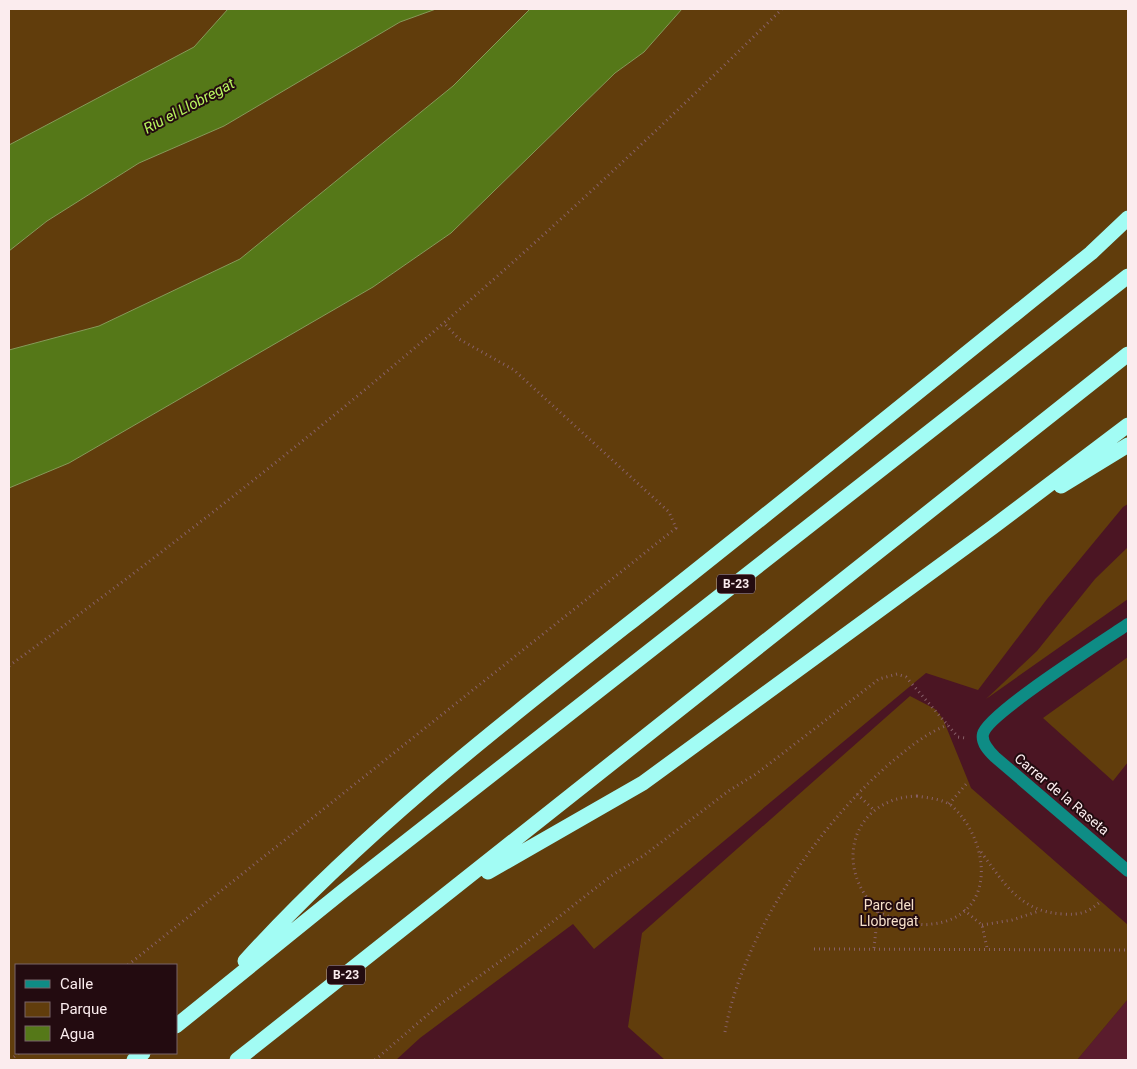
<svg xmlns="http://www.w3.org/2000/svg" width="1137" height="1069" font-family="Roboto,sans-serif">
	<rect width="100%" height="100%" fill="#4b1523"/>
	<path fill="#5a1c2d" d="M1128 999V1060H1077Z"/>
	<path fill="#613d0c" fill-rule="evenodd" d="M9 9H228L194 47 9 145Z
		M436 9H530L453 86 240 259 99 326 9 350V251L47 221 139 163 224 126 400 22Z
		M682 9H1128V504L1123 507 1047 599 978 690 926 673 594 949 573 924 420 1038 396 1060H9V488L69 463 373 287 451 233 615 73 644 52ZM16 965H176V1053H16Z
		M1128 547V599L986 699 1037 651 1095 579Z
		M1128 657V762L1113 781 1043 718Z
		M910 696 935 709 943 719 971 788 1128 925V999L1077 1060H665L628 1027 642 933Z"/>
	<path fill="#557818" stroke="#879b58" d="M228 9H436L400 22 224 126 139 163 47 221 9 251V145L194 47Z
		M530 9H682L644 52 615 73 451 233 373 287 69 463 9 488V350L99 326 240 259 453 86Z"/>
	<g fill="none" stroke-linecap="round" stroke-linejoin="round">
		<path stroke="#89616a" stroke-width="3" stroke-dasharray="1 4" stroke-linecap="butt" d="M9 666C161 555 311 438 453 315 566 217 675 114 782 9
			M857 794 875 811
			M917 796C928 798 945 799 953 807 991 843 997 917 932 924 922 926 911 923 902 920 894 918 884 916 878 910 832 867 852 798 917 796Z
			M949 804 968 782
			M981 852C1005 884 1020 912 1063 914 1080 915 1088 913 1101 901
			M964 910 982 925 987 948
			M982 925 1012 920 1039 911
			M874 948 878 911
			M814 949 1128 950
			M128 965 676 528 669 512 514 370 459 339 444 323
			M725 1032C742 935 820 822 894 760 911 746 928 732 948 725
			M10 1060 19 1053
			M375 1060 439 1005 523 945 611 876 643 856 730 790 756 774 879 679 897 674 906 677 958 737 965 738"/>
		<path stroke="#0e8c85" stroke-width="12" d="M1128 624C1105 640 987 714 983 734 981 743 989 751 995 757L1128 871"/>
		<path stroke="#a2fcf4" stroke-width="15" d="M1061 486 1128 445
			M488 872 643 783 993 527 1128 425
			M245 961C366 828 509 718 650 607 798 490 944 371 1091 253L1128 218
			M176 1026 343 891 1128 276
			M134 1060 143 1053
			M237 1060 1128 354"/>
	</g>
	<g text-anchor="middle" dominant-baseline="central" stroke-width="4" stroke-linejoin="round" paint-order="stroke">
		<g fill="#230b10" stroke="#baa8ab" stroke-width="1">
			<rect x="717" y="574.5" width="38" height="19" rx="4"/>
			<rect x="327" y="965.5" width="38" height="19" rx="4"/>
		</g>
		<g font-size="12" font-weight="bold" fill="#fbecee">
			<text x="736" y="584">B-23</text>
			<text x="346" y="975">B-23</text>
		</g>
		<g font-size="14" fill="#fbecee" stroke="#230b10">
			<text transform="translate(1062 794) rotate(40)">Carrer de la Raseta</text>
		</g>
		<g font-size="14" fill="#f6e0ca" stroke="#230b10">
			<text x="889" y="905">Parc del<tspan x="889" dy="16">Llobregat</tspan></text>
		</g>
		<g font-size="15" font-style="italic" fill="#b8f45e" stroke="#230b10">
			<text transform="translate(189 106) rotate(-28)">Riu el Llobregat</text>
		</g>
	</g>
	<rect width="1137" height="1069" fill="none" stroke="#fbecee" stroke-width="20"/>
	<rect x="15" y="964" width="162" height="90" fill="#230b10" stroke="#796569"/>
	<rect x="25" y="980" width="25" height="8" fill="#0e8c85" stroke="#796569"/>
	<text x="60" y="989" font-size="15" fill="#fbecee">Calle</text>
	<rect x="25" y="1002" width="25" height="15" fill="#613d0c" stroke="#796569"/>
	<text x="60" y="1014" font-size="15" fill="#fbecee">Parque</text>
	<rect x="25" y="1026" width="25" height="15" fill="#557818" stroke="#796569"/>
	<text x="60" y="1039" font-size="15" fill="#fbecee">Agua</text>
</svg>
